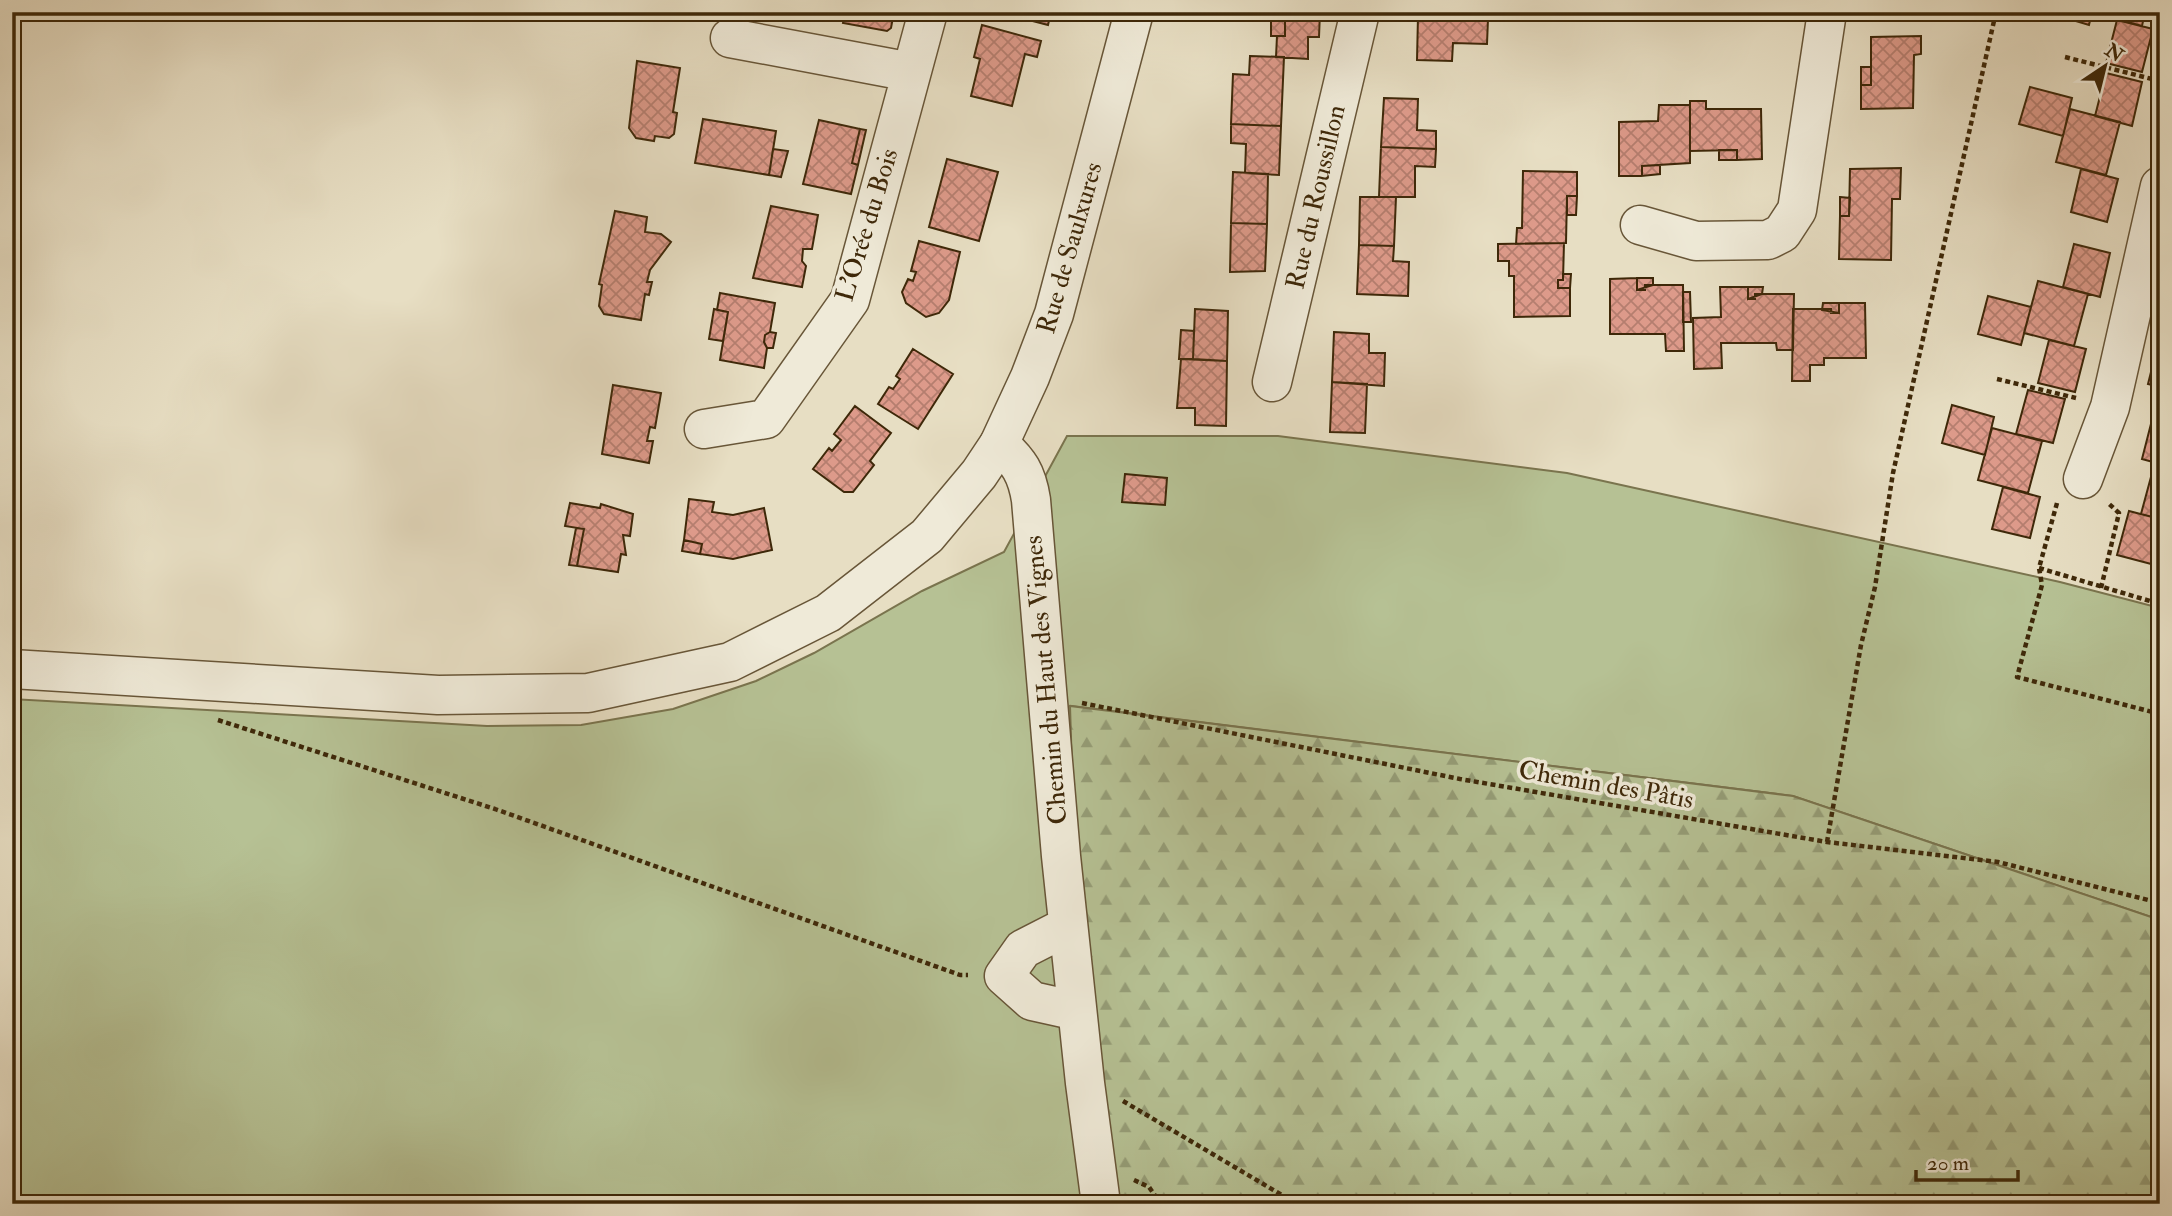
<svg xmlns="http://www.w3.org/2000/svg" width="2172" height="1216" font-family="'IM FELL Double Pica',serif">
	<defs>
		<pattern id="forest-firs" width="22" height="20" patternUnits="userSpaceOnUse" patternTransform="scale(1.75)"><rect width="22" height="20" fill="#b6c194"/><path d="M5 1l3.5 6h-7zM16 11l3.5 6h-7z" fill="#959d77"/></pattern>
		<pattern id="building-cross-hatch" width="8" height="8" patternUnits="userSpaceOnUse" patternTransform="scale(1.75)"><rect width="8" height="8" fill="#dd9a8a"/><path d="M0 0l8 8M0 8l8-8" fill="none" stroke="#b57e6f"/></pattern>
	</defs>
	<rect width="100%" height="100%" fill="#e7dec3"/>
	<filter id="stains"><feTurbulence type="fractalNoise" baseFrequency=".00286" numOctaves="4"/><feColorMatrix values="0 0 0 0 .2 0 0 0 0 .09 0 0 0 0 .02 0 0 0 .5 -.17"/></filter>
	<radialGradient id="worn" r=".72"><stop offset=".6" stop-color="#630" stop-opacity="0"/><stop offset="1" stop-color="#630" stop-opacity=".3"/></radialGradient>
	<path fill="#b6c194" stroke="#7a744e" stroke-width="2" d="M1067 436H1278L1567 473 2060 582 2160 608V920L1793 796 1071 706 1086 1204H12V699L487 726 581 725 673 709 756 681 814 653 922 591 1004 552Z"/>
	<path fill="url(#forest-firs)" stroke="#7a744e" stroke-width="2" d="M1070 706 1793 796 2160 920V1204H1086Z"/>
	<path fill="url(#building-cross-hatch)" stroke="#3e2809" stroke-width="2" d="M845 12H894L891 28 887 31 843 23Z
		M1018 12H1051L1048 25 1017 17Z
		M1271 12H1285V36H1271Z
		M1285 12H1320L1319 37H1308V59L1276 57 1277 36H1285Z
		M1418 12H1453V17L1418 16Z
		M1729 12H1785V17H1729Z
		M2046 12H2092L2089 25Z
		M2092 12H2145L2142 26Z
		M1418 16 1488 19 1487 44 1453 43 1452 61 1417 60Z
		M2117 20 2153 29 2142 72 2106 63Z
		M982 25 1041 41 1037 57 1025 54 1012 106 971 96 980 59 974 57Z
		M1921 36V54L1914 55 1913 108 1861 109V85H1871V37Z
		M1250 56 1284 57 1281 126 1231 124 1233 74 1249 75Z
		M637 61 680 68 673 112 677 113 674 134 669 138 655 136 654 141 636 138 629 128Z
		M1861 67H1871V85H1861Z
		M2106 73 2142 82 2132 126 2095 116Z
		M2030 87 2072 98 2063 136 2019 124Z
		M1384 98 1418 99 1417 130 1436 131V149L1381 147Z
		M1690 101H1706V109H1761L1762 159 1737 160V150L1690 151Z
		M1659 105H1690V163L1642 166V176H1619V122L1658 121Z
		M2070 109 2120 122 2106 175 2056 162Z
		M703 119 776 131 769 175 695 163Z
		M819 120 860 129 852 163 858 165 851 194 803 184Z
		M1231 124 1281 126 1279 175 1245 173 1246 144 1231 143Z
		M860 129 866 130 858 165 852 163Z
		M1381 147 1436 149 1435 167 1415 166V197H1379Z
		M773 149 788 151 781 177 769 175Z
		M1719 150H1737V160H1719Z
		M947 159 998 172 979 241 929 227Z
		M1660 165V174L1642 176V166Z
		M1901 168 1900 199H1892L1891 260 1839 259 1840 216H1849L1850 169Z
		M2081 169 2118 179 2107 222 2071 212Z
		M1523 171 1577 172V196H1567L1566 243 1516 244 1517 228H1522Z
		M1233 172 1268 174 1267 224 1231 223Z
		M1567 196H1577L1576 215H1567Z
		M1360 197H1396L1394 246 1359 245Z
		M1840 197 1850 198 1849 216H1840Z
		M771 206 818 215 812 249H803L802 261 806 266 802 287 753 278Z
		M615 211 647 217 645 232 661 234 671 242 650 270 647 282H652L649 295 645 294 641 320 604 314 599 306 602 285 599 284Z
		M1231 223 1267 224 1265 271 1230 272Z
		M919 241 960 252 949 300 939 313 926 317 906 303 902 292 908 279 913 281 916 272 911 271Z
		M1564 243 1563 280H1558V288H1570V316L1514 317V276H1509V261H1498V244Z
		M2074 244 2110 253 2100 297 2063 287Z
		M1359 245 1394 246 1393 261 1409 262 1408 296 1357 294Z
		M1563 274H1571L1570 288H1558V280H1563Z
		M1637 278H1653V285L1637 290Z
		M1637 278V290H1645V285H1683L1684 351H1666L1665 334H1610V279Z
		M2038 281 2088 294 2074 346 2024 333Z
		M1720 287H1748V299H1755V294H1794L1793 350H1777L1776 343H1721L1722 368 1694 369 1693 318 1721 317Z
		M1748 287H1763L1762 294 1748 299Z
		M1683 292H1690L1691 322H1683Z
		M720 293 775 303 770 332 765 335 764 342 767 348 764 368 720 360 728 312 717 310Z
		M1988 296 2031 307 2021 345 1978 334Z
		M1823 303H1839V313L1822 310Z
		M1839 303H1865L1866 358H1824V365H1810V381H1792L1793 309H1831V313H1839Z
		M714 309 728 312 723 341 709 339Z
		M1195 309 1228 311 1227 361 1193 359Z
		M1181 330 1194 331 1193 359H1179Z
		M770 332 776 333 773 348H767L764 342 765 335Z
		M1334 332 1369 334V353H1385L1384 386 1332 382Z
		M2049 340 2086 349 2075 392 2038 383Z
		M2159 340H2160V387L2148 384Z
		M913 349 953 374 918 429 878 404 889 387 893 389 900 379 896 376Z
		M1181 359 1227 361 1226 426 1195 425V408H1177Z
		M1332 382 1367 384 1365 433 1330 432Z
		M613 385 661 393 655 428 650 427 647 441H653L649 463 602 454Z
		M2028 390 2065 399 2053 443 2016 434Z
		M1952 405 1994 417 1985 455 1942 443Z
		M855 406 891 433 870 461 874 465 853 492H844L813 469 829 448 832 451 841 440 834 434Z
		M2153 416 2160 418V464L2142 459Z
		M1992 428 2042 441 2028 493 1978 480Z
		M2155 462 2160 464V519L2141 514Z
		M1125 474 1167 478 1165 505 1122 502Z
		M2003 487 2040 497 2030 538 1992 529Z
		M689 499 714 502 712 512 733 515 764 508 772 550 733 559 700 554 702 544 684 540Z
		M570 503 600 508 601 504 633 514 630 536 623 535 626 555 621 554 618 572 577 566 584 529 565 526Z
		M2129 511 2160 519V545L2155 565 2117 555Z
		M576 528 584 529 577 566 569 565Z
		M684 540 702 544 700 554 682 551Z"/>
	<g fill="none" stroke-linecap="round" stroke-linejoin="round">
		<defs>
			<path id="minor" d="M730 38 911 72
				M1640 225 1696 241 1768 240 1782 233 1797 210 1827 12
				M1272 382 1360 12
				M704 429 766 419 850 300 928 12
				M999 444C1019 461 1027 474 1031 500L1061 856 1085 1083 1101 1204
				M2083 479 2110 407 2160 186
				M1068 926 1023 949 1004 976 1032 1001 1077 1011"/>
			<path id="tertiary" d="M12 669 438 695 588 693 730 662 828 613 927 536 979 474 999 444 1030 377 1054 314 1134 12"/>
		</defs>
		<use href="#minor" stroke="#685638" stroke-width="41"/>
		<use href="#tertiary" stroke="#685638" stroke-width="41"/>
		<path stroke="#3e2809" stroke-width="4.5" stroke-dasharray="5 3.5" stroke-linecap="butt" d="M2065 57 2160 81
			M1997 379 2076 398
			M2057 503 2039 568 2042 585 2017 677 2160 714
			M2039 568 2160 604
			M2101 588 2119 513 2107 502
			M1082 703 1460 779 1827 842 1998 862 2160 903
			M218 720 495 809 960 975H968
			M1827 842 1861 645 1875 587 1893 473 1996 12
			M1123 1101 1297 1204
			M1134 1180 1149 1187 1161 1204"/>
		<use href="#minor" stroke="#efead8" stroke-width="38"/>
		<use href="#tertiary" stroke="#efead8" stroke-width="38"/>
	</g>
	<g text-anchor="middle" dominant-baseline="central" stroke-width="7" stroke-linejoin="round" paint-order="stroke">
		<g font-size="26" fill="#3e2809" stroke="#efead8">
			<text transform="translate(1316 197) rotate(-77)">Rue du Roussillon</text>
			<text transform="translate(867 225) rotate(-73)">L'Orée du Bois</text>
			<text transform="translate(1070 248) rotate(-74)">Rue de Saulxures</text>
			<text transform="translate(1046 680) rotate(-95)">Chemin du Haut des Vignes</text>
			<text transform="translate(1606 785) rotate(10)">Chemin des Pâtis</text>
		</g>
	</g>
	<rect width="2172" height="1216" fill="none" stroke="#e7dec3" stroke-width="42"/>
	<rect x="14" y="14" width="2144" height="1188" fill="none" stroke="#3e2809" stroke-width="3.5"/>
	<rect x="21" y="21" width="2130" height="1174" fill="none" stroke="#3e2809" stroke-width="2"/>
	<g transform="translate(2105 66) rotate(35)" stroke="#efead8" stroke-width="5" paint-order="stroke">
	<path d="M0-5L12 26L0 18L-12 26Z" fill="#3e2809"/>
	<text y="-10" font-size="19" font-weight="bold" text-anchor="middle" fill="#3e2809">N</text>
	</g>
	<path d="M1916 1170v10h102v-10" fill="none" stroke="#3e2809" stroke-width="3.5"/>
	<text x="1927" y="1170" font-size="21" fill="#3e2809" stroke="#efead8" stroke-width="5" paint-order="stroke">20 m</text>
	<rect width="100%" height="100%" filter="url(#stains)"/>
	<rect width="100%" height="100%" fill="url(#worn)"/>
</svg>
